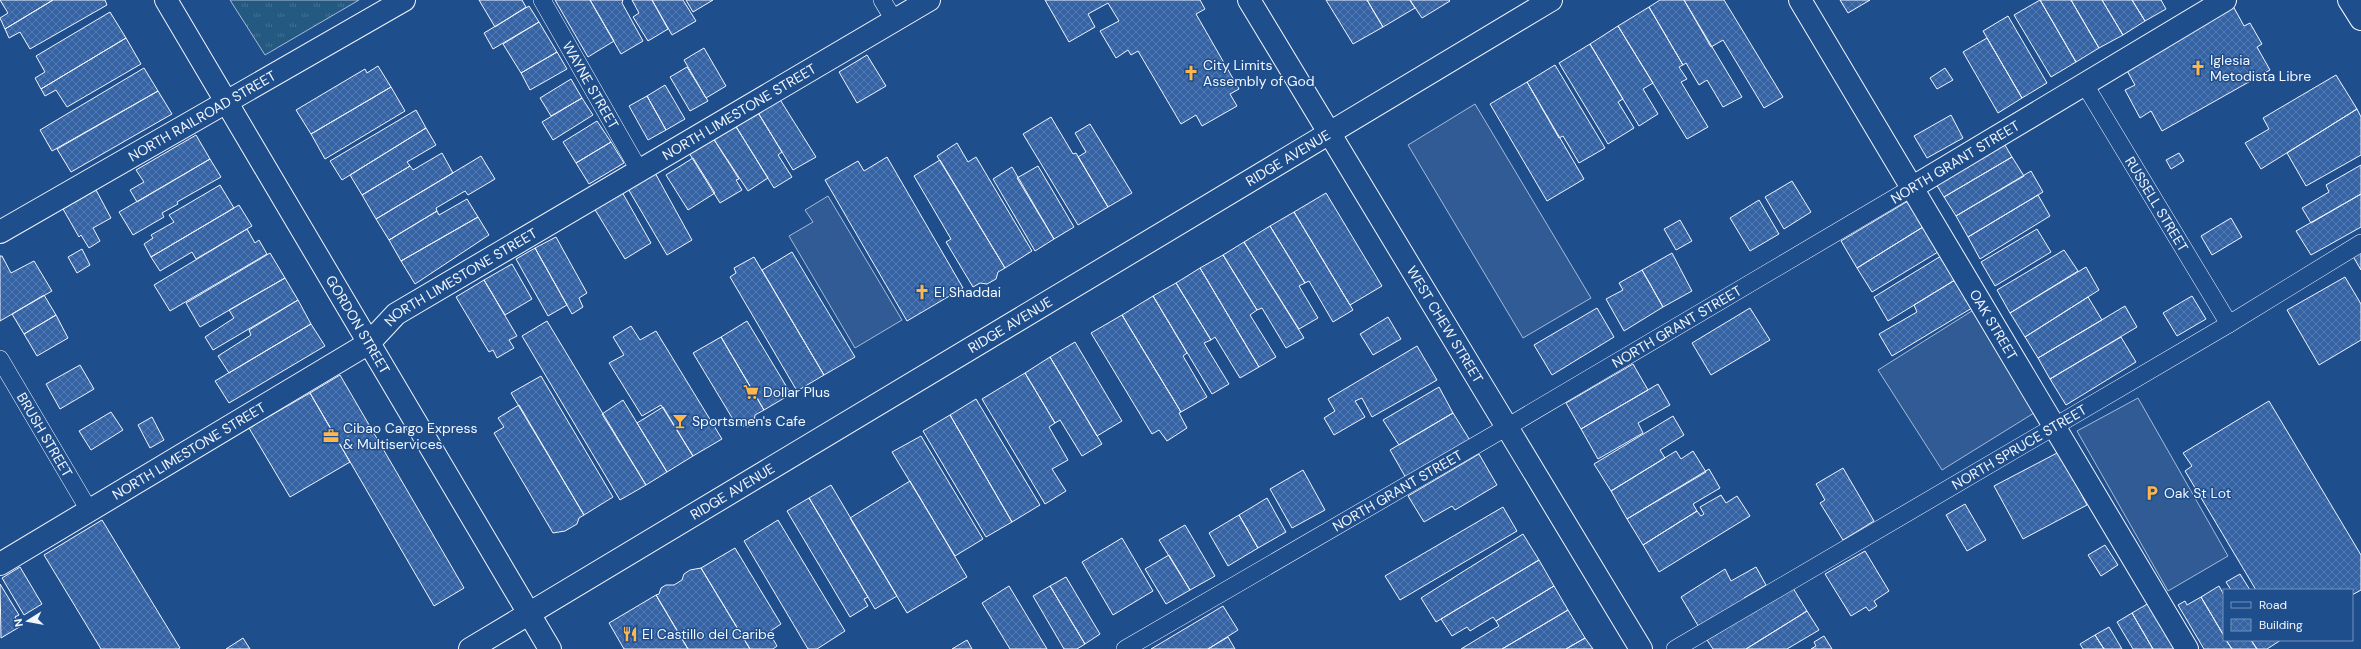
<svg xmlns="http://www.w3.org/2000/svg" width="2361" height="649" font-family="'DM Sans',sans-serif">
	<defs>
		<pattern id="grass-tufts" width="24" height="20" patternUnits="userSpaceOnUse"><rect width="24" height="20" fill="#245a82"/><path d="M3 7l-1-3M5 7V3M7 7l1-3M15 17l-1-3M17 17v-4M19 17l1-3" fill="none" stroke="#447295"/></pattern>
		<pattern id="building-cross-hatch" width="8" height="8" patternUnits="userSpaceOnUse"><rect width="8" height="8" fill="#3563a3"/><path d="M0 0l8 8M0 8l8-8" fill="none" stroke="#537ab1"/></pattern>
	</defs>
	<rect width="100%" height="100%" fill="#1f4e8c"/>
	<path fill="url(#grass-tufts)" stroke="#a8bbd7" d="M230 0H359L265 55Z"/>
	<path fill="#305b95" stroke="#a8bbd7" d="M1475 104 1591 298 1523 338 1408 145Z
		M828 196 902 320 855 348 789 236 813 222 805 210Z
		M1975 309 2034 413 1942 470 1878 370Z
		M2138 398 2228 556 2168 591 2077 431Z"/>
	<path fill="url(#building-cross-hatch)" stroke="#f2f6ff" d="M0 0H53L5 29 0 18 8 13Z
		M53 0H105L107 5 30 49 20 32 9 38 5 29Z
		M479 0H522L526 7 495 27Z
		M555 0H590L614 41 588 57Z
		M590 0H623L622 3 643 41 621 54Z
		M632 0H652L668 29 648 41 633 17 639 13Z
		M652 0H683L696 21 672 35Z
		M686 0H713L693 12Z
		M1045 0H1200L1205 9 1196 14 1239 89 1230 94 1237 106 1202 126 1196 115 1181 124 1138 51 1131 55 1128 50 1116 58 1100 31 1119 21 1108 3 1088 14 1095 27 1069 42Z
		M1326 0H1367L1383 27 1353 44Z
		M1367 0H1410L1415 8 1383 27Z
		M1410 0H1449L1450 1 1422 18Z
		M1660 0H1684L1742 97 1723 107 1707 80 1699 85 1686 63 1683 65 1649 7Z
		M1684 0H1724L1783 97 1764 108 1723 40 1711 47Z
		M1840 0H1870L1848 13Z
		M2040 0H2071L2099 48 2076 62Z
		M2040 0 2076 62 2051 77 2014 15Z
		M2071 0H2102L2123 35 2099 48Z
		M2102 0H2132L2145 21 2123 35Z
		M2132 0H2161L2166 9 2145 21Z
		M529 6 539 22 493 49 484 33Z
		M2233 6 2244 26 2250 23 2262 44 2257 47 2270 70 2162 131 2151 111 2140 118 2125 90 2135 85 2125 67Z
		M1649 7 1683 65 1679 67 1687 79 1681 82 1708 127 1687 139 1618 26Z
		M110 12 126 38 41 89 35 78 45 72 36 56Z
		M2008 16 2047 83 2022 98 1983 31Z
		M539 22 557 52 521 73 503 44Z
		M1618 26 1653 83 1643 89 1658 114 1639 126 1590 44Z
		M126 38 141 64 67 107 56 90 45 96 41 89Z
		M1987 38 2022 98 1998 113 1963 52Z
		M1590 44 1623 99 1618 102 1634 128 1608 144 1559 63Z
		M704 48 726 86 706 98 684 60Z
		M557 52 567 69 530 90 521 73Z
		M867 55 886 86 857 103 839 72Z
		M1555 65 1605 148 1579 163 1563 136 1559 138 1527 82Z
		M378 66 391 87 311 134 296 110 365 69 367 73Z
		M687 67 708 101 690 111 670 77Z
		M144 68 158 91 52 151 40 130Z
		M1945 68 1953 80 1937 89 1930 78Z
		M2336 75 2357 109 2261 169 2245 143 2269 129 2263 118Z
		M571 79 582 98 551 116 540 98Z
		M1527 82 1584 179 1547 201 1490 104Z
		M665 85 685 119 666 130 647 96Z
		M391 87 405 111 325 159 311 134Z
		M158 91 172 114 71 172 57 149Z
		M647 96 666 130 648 140 629 106Z
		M582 98 593 115 553 140 542 122Z
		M779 98 816 157 793 170 757 111Z
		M2357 109 2361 117V155L2306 186 2287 153Z
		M416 110 426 128 342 180 330 161Z
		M757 111 782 152 778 155 792 177 774 188 735 125Z
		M1951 115 1963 138 1927 158 1914 136Z
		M1051 117 1073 154 1076 153 1108 207 1078 225 1023 134Z
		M597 121 611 142 576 163 563 142Z
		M1090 124 1132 193 1108 207 1078 157 1086 152 1075 133Z
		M735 125 768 178 748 191 713 138Z
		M426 128 436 145 407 162 410 166 362 195 350 175Z
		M196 135 210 159 137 202 130 190 144 182 136 170Z
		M1999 135 2012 157 1944 197 1931 176Z
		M713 138 739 179 736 180 742 190 720 203 689 153Z
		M611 142 624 163 589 184 576 163Z
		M957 143 968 162 976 157 1032 251 1005 268 937 156Z
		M442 153 453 173 376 219 362 195 410 166 413 170Z
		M2179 153 2184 161 2171 169 2166 160Z
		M481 156 495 179 468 195 465 191 436 208 437 211 389 240 376 219Z
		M887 157 963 288 907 321 825 180 858 161 864 171Z
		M2012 157 2024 176 1956 216 1944 197Z
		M693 158 715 193 688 210 666 175Z
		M210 159 221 177 177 202 178 204 162 213 164 217 133 235 119 212Z
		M940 160 1005 268 998 272 996 279 987 284 980 283 973 287 946 242 951 239 914 176Z
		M2361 165V194L2311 223 2302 208 2329 192 2326 185Z
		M1038 166 1074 227 1054 239 1017 178Z
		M1012 167 1054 239 1035 251 993 179Z
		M654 171 692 240 667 255 627 187Z
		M2031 171 2043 192 1968 237 1956 216Z
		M1792 181 1811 212 1784 229 1765 197Z
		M220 185 234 208 151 257 144 244 153 238 151 235 174 222 169 215Z
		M96 190 111 218 93 228 100 241 89 248 81 235 79 237 63 209Z
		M622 192 651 243 625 259 594 208Z
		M1326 193 1382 286 1350 305 1294 212Z
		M2361 194V227L2311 255 2296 231Z
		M2038 195 2050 216 1980 259 1968 237Z
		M467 199 478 217 401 261 389 240 437 211 439 215Z
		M1759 200 1779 234 1750 251 1730 218Z
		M1908 201 1923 227 1857 268 1841 241Z
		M239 205 252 226 196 259 192 252 160 271 151 257Z
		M1294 212 1353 310 1333 322 1309 281 1305 283 1270 226Z
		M478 217 489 235 415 284 401 261Z
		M2231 218 2242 237 2212 255 2201 236Z
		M1680 220 1692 241 1676 250 1664 229Z
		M1270 226 1305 283 1299 286 1318 318 1299 329 1244 242Z
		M1923 227 1938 252 1872 292 1857 268Z
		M247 229 255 243 259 240 267 254 170 311 154 285Z
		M2037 229 2051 252 1995 286 1981 262Z
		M556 237 587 293 579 298 583 307 572 314 535 248Z
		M1244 242 1304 338 1286 348 1262 308 1257 310 1223 255Z
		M2361 247V270L2351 253Z
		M535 248 567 305 548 316 516 259Z
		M82 249 90 265 77 273 68 257Z
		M2064 250 2078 271 2010 313 1997 290Z
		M792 252 855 357 824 375 762 270Z
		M270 253 285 278 200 327 186 303Z
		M1672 253 1692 291 1663 307 1642 270Z
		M1223 255 1257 310 1250 315 1276 357 1259 367 1200 268Z
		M0 256H2L11 273 34 261 52 291 0 321Z
		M1941 256 1955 280 1888 321 1874 297Z
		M754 257 824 375 797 391 730 277 736 273 734 268Z
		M512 264 532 299 505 315 484 280Z
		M2086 267 2099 290 2025 337 2010 313Z
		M1200 268 1259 367 1240 378 1215 337 1211 340 1176 283Z
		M1642 270 1663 307 1624 331 1606 299 1623 290 1619 283Z
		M2345 277 2361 304V340L2319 365 2287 310Z
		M285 278 298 300 213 350 205 337 234 318 229 310Z
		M484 280 517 336 509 340 514 348 497 358 493 350 489 352 456 297Z
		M1955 280 1972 308 1892 356 1879 334 1917 312 1914 305Z
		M1176 283 1211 340 1204 343 1229 384 1212 394 1153 296Z
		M44 295 56 315 24 334 12 314Z
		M1153 296 1187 353 1183 356 1207 397 1181 412 1122 315Z
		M2192 296 2206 319 2177 336 2163 313Z
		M2088 297 2102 320 2038 358 2025 337Z
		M298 300 311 324 229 373 218 356 251 335 249 330Z
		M2125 306 2137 327 2050 379 2038 358Z
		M1597 308 1614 337 1552 375 1534 345Z
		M1750 308 1770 340 1711 375 1692 343Z
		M56 315 68 338 37 356 24 334Z
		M1122 315 1181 412 1179 413 1187 428 1167 441 1159 430 1152 434 1091 333Z
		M1388 317 1401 339 1373 355 1360 334Z
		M547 321 646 485 620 500 522 336Z
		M747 321 791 394 764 410 721 337Z
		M311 324 325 346 229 403 215 381Z
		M631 326 640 340 656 331 722 439 693 456 661 405 642 416 609 363 624 355 613 337Z
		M721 337 764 410 755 415 754 423 747 427 740 425 737 426 693 353Z
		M2121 337 2136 362 2066 405 2050 379Z
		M1075 342 1122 421 1097 436 1050 357Z
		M1417 346 1437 380 1372 417 1362 398 1355 401 1365 417 1334 435 1324 418 1335 411 1328 399Z
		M1050 357 1102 444 1082 456 1060 420 1055 423 1025 373Z
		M1633 364 1648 390 1581 429 1566 403Z
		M80 365 94 389 60 409 46 384Z
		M1025 373 1055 423 1049 427 1068 460 1052 469 1066 491 1045 504 982 399Z
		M340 375 464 588 434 606 310 393Z
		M541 376 613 497 584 515 511 393Z
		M1658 384 1670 405 1638 423 1643 433 1598 459 1581 429Z
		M1439 387 1453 413 1399 445 1383 420Z
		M310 393 350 462 290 497 249 428Z
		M976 399 1040 505 1012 522 950 415Z
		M623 400 667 472 646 485 602 414Z
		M2269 401 2361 555V590L2352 595V590H2256L2185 471 2192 466 2183 453Z
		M519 405 584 515 579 518 577 524 565 531 553 533 494 433 504 427 498 418Z
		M663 407 693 456 667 472 637 423Z
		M111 412 123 430 91 450 79 431Z
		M1453 413 1471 442 1406 478 1390 450Z
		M950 415 1012 522 986 537 923 431Z
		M1673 416 1684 435 1660 450 1665 458 1611 491 1594 464Z
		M152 417 164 440 150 448 138 425Z
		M921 436 983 539 955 556 892 452Z
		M1676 451 1681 459 1693 451 1706 472 1627 519 1611 491Z
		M2059 452 2087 505 2023 539 1994 486Z
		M1479 454 1497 485 1455 510 1452 506 1424 522 1408 496Z
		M1843 468 1874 521 1843 540 1820 503 1825 500 1816 484Z
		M1709 469 1720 488 1693 504 1697 511 1643 545 1627 519Z
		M1303 470 1325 510 1292 528 1270 489Z
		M910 481 967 577 907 613 850 518Z
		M831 485 897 596 875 609 809 498Z
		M1721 495 1726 503 1737 496 1750 516 1659 572 1643 545 1697 511 1701 516 1704 514 1700 507Z
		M809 498 868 597 864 599 868 606 850 617 787 511Z
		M1267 498 1286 532 1258 548 1239 515Z
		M1965 504 1986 540 1967 551 1946 515Z
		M1503 507 1517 531 1400 600 1385 576Z
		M1239 515 1258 548 1228 566 1209 533Z
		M102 520 180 648 178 649H101L44 555Z
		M778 520 845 631 817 649H808L744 541Z
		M1185 525 1215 576 1190 590 1159 540Z
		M1523 534 1539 560 1436 622 1421 598Z
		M1122 538 1153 591 1113 615 1082 562Z
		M2105 545 2118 565 2101 576 2088 555Z
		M735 548 781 624 769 632 777 646 773 649H750L701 568Z
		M1865 551 1889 591 1874 601 1877 606 1869 611 1866 607 1851 616 1825 574Z
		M1169 555 1190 590 1166 604 1145 569Z
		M1539 560 1554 586 1496 621 1493 617 1470 631 1467 627 1452 636 1441 619Z
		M20 567 42 604 24 615 2 578Z
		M1756 567 1766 585 1744 598 1746 602 1700 629 1681 597 1725 569 1731 581Z
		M701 568 750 649H688L656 595 659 594 661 588 666 585H674L682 580 684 574 690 570Z
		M2240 574 2250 590H2231L2226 582Z
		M1066 577 1100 634 1085 644 1050 586Z
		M0 584 19 615 15 617 21 626 1 638Z
		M1009 586 1047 649H1010L982 603Z
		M1050 586 1085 644 1077 649H1064L1033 596Z
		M1554 586 1568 610 1502 649H1461L1499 626 1496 621Z
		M2219 586 2224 595V636L2201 597Z
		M1793 588 1807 611 1746 649H1713L1707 640Z
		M656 595 688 649H624L609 623Z
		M2201 597 2224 636V640H2226L2232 649H2204L2178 605 2185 601 2187 605Z
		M2149 603 2176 649H2153L2132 613Z
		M1223 606 1238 630 1208 649H1151Z
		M1568 610 1585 638 1566 649H1502Z
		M1807 611 1819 630 1787 649H1746Z
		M2132 613 2153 649H2133L2117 622Z
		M2109 627 2122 649H2104L2095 635Z
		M2095 635 2104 649H2083L2080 644Z
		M1824 636 1832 649H1811L1816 646 1814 642Z
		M1228 637 1235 649H1208Z
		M243 638 250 649H226Z
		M1585 638 1593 649H1566Z
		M967 640 972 649H952Z
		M2226 640H2251L2257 649H2232Z
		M2251 640H2281L2267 649H2257Z"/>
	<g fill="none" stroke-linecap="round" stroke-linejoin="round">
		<defs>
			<g id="service">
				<path id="s1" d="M542 0 639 170"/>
				<path d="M882 0 894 20"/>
				<path id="s2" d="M2085 85 2229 324"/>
				<path id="s3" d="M0 359 89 510"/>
				<path id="s4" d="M1125 649 1507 427 1913 187"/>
				<path id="s5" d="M1675 649 2229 324 2361 243"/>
			</g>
			<g id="minor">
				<path id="s6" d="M1249 0 1641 649"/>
				<path id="s7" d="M1800 0 2187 649"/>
				<path d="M2349 0 2361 19"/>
				<path d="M1913 187 2225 0"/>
				<path id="s8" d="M0 232 404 0"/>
				<path id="s9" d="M0 564 369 343 396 314 929 0"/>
				<path id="s10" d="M470 649 1551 0"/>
			</g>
			<g id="tertiary">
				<path id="s11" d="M166 0 550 649"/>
			</g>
		</defs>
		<use href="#service" stroke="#f2f6ff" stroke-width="18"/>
		<use href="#minor" stroke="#f2f6ff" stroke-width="24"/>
		<use href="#tertiary" stroke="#f2f6ff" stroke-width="24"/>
		<use href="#service" stroke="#1f4e8c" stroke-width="17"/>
		<use href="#minor" stroke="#1f4e8c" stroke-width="22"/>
		<use href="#tertiary" stroke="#1f4e8c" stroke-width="22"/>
	</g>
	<defs>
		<symbol id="church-bare" viewBox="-9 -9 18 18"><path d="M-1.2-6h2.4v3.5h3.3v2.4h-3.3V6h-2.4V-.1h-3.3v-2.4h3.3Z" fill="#ffb74d" stroke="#1f4e8c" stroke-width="2.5" paint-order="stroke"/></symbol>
		<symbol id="supermarket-bare" viewBox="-9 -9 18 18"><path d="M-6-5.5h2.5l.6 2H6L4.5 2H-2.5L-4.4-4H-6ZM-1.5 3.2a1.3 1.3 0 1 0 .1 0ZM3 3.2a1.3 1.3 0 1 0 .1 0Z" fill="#ffb74d" stroke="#1f4e8c" stroke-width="2.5" paint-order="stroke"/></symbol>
		<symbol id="bar-bare" viewBox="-9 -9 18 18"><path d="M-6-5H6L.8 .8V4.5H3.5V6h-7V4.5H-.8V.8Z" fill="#ffb74d" stroke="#1f4e8c" stroke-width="2.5" paint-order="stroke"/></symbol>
		<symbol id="office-bare" viewBox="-9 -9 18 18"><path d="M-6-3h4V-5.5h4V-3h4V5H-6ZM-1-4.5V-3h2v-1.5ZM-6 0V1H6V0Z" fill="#ffb74d" stroke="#1f4e8c" stroke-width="2.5" paint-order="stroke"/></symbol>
		<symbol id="parking-bare" viewBox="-9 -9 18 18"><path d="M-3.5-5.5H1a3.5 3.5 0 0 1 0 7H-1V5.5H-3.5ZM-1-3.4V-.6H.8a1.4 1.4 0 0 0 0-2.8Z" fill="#ffb74d" stroke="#1f4e8c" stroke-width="2.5" paint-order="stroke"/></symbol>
		<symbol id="restaurant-bare" viewBox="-9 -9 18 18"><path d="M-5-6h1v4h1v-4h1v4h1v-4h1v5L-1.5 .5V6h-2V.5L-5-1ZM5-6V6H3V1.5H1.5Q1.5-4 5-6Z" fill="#ffb74d" stroke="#1f4e8c" stroke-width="2.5" paint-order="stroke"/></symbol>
	</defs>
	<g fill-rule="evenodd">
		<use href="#church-bare" x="2187" y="57" width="22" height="22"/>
		<use href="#church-bare" x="1180" y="62" width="22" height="22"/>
		<use href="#church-bare" x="911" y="281" width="22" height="22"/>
		<use href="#supermarket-bare" x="740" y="381" width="22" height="22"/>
		<use href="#bar-bare" x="669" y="410" width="22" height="22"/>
		<use href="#office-bare" x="320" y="425" width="22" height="22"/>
		<use href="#parking-bare" x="2141" y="482" width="22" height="22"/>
		<use href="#restaurant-bare" x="619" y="623" width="22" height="22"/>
	</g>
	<g text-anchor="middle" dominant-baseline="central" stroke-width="3" stroke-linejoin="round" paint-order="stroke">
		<g font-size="14" fill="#f2f6ff" stroke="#1f4e8c" text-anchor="start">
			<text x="2210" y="60">Iglesia<tspan x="2210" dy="16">Metodista Libre</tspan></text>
			<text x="1203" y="65">City Limits<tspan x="1203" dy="16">Assembly of God</tspan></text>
			<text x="934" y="292">El Shaddai</text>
			<text x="763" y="392">Dollar Plus</text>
			<text x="692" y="421">Sportsmen's Cafe</text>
			<text x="343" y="428">Cibao Cargo Express<tspan x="343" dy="16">&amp; Multiservices</tspan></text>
			<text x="2164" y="493">Oak St Lot</text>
			<text x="642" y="634">El Castillo del Caribe</text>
		</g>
		<g font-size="14" fill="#f2f6ff" stroke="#1f4e8c">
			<text stroke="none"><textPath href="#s1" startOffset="98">WAYNE STREET</textPath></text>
			<text stroke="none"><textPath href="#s9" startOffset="868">NORTH LIMESTONE STREET</textPath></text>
			<text stroke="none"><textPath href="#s8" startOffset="233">NORTH RAILROAD STREET</textPath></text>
			<text stroke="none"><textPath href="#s10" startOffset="954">RIDGE AVENUE</textPath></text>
			<text transform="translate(1955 162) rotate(-31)">NORTH GRANT STREET</text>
			<text stroke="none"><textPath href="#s2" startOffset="139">RUSSELL STREET</textPath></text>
			<text stroke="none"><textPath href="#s9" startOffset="544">NORTH LIMESTONE STREET</textPath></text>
			<text stroke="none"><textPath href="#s11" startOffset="377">GORDON STREET</textPath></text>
			<text stroke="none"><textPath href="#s10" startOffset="630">RIDGE AVENUE</textPath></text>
			<text stroke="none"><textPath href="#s7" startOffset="378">OAK STREET</textPath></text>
			<text stroke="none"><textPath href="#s6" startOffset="379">WEST CHEW STREET</textPath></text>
			<text stroke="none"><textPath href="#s4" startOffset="639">NORTH GRANT STREET</textPath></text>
			<text stroke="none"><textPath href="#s3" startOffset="88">BRUSH STREET</textPath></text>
			<text stroke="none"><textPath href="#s5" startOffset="399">NORTH SPRUCE STREET</textPath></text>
			<text stroke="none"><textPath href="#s9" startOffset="220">NORTH LIMESTONE STREET</textPath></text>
			<text stroke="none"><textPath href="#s10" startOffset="306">RIDGE AVENUE</textPath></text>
			<text stroke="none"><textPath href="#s4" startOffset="315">NORTH GRANT STREET</textPath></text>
		</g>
	</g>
	<rect x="2223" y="589" width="130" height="52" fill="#1f4e8c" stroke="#7391ba"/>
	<rect x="2231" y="602" width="20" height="6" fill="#1f4e8c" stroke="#7391ba"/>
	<text x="2259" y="609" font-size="12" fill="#f2f6ff">Road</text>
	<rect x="2231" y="619" width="20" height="12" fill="url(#building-cross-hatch)" stroke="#7391ba"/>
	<text x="2259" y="629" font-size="12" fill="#f2f6ff">Building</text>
	<g transform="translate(28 621) rotate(259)" stroke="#1f4e8c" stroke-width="3" paint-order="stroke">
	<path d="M0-3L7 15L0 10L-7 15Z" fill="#f2f6ff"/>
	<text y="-6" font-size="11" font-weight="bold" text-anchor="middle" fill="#f2f6ff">N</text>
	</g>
</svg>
